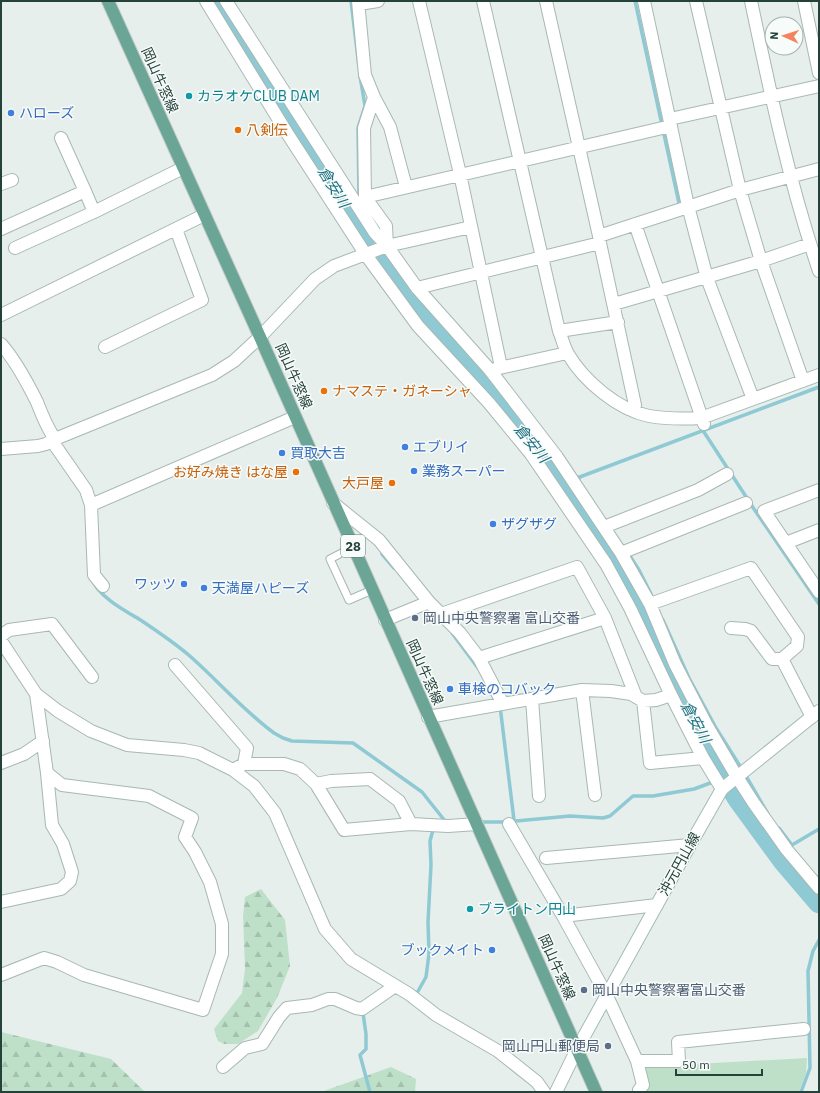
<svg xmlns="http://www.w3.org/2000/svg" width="820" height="1093" font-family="'IBM Plex Sans','Noto Sans JP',sans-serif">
	<defs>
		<pattern id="forest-firs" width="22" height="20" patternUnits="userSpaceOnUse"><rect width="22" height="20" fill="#bfe0c8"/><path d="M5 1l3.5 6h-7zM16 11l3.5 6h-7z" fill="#a4c1ad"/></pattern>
	</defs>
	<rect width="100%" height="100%" fill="#e6efeb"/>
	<path fill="#bfe0c8" d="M807 1058 806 1073 799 1092H647L641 1067Z"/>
	<path fill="url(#forest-firs)" d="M261 889 285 920 290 966 277 998 258 1031 238 1044H224L218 1041 214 1029 242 993 245 969 243 916 245 897Z
		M1 1032 111 1059 145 1092H1Z
		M391 1067 416 1079 415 1092H304L324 1091Z"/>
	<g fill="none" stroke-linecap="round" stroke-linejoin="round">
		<path stroke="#8ec9d4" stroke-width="3.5" d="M351 1 359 67
			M635 1 680 208
			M360 76 365 106 358 128 359 198 360 200
			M371 216 378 226 375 228
			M365 235 370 232
			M702 429 754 509 819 604
			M579 479 577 478 819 387
			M628 553 639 570 651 594
			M382 554 394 568
			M92 578C96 595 125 611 139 619 157 631 175 643 191 657 219 682 244 711 274 733L283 738 292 741 353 743 422 792 445 821H447
			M663 620 689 678 716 728 740 766
			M452 633 478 668
			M500 706 514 820
			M746 776 768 814
			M483 822H504L570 816 603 818 610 816 633 796H653L694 789 713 782
			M779 828 792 845 819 829
			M417 993 426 977 429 954 428 922 431 865 430 841 433 830
			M365 1012 363 1013 366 1034V1049L360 1055 370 1092
			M801 1092 810 1068 808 971 813 951 819 940"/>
		<path stroke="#8ec9d4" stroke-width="21" d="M216 1 351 212 370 244 424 315 544 456 600 540 639 605 675 683 723 775 738 799 784 862 819 903"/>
		<defs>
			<path id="lane" d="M353 547 330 559 349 600 372 590"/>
			<path id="street" d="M206 1 287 133 366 255 418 326 489 403 531 454 606 564 630 608 671 695 703 758
				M226 1 375 233 387 246 417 288 490 370 557 457 621 553 650 604 675 664 706 724 737 777 753 802 787 850 819 888
				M358 1 365 75 374 97 364 128 365 197 386 226 387 246
				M419 1 460 174 501 367
				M483 1 559 331C562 338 564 347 568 354 584 381 618 410 649 416 666 419 684 419 701 418L819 375
				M546 1 599 236
				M644 1 688 206 707 278 753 399
				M696 1 740 190 761 261 803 381
				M751 1C770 92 789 182 819 271
				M804 1 819 73
				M359 4 378 1
				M374 97 390 127 406 187
				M670 119 819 86
				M61 138 85 191
				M1 184 12 180
				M365 197 671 126
				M635 224 704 424
				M1 229 85 191 94 212 183 168
				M600 243 635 405 634 410
				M15 248 94 212
				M417 288 600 243 599 236 740 190 819 169
				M614 304 761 261 810 244
				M1 315 204 215
				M559 331 618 322
				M1 344C16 361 27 382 37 402 42 415 47 428 55 439
				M105 347 202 300 176 229
				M495 369 567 353
				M52 441 86 490 91 505 94 575 103 586
				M1 449 38 446 46 444 55 439 212 375 234 361 260 337 315 279 334 266 387 246 471 227
				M819 490 764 511 819 592
				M333 503 379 540 429 602 460 633 479 658 503 704
				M91 505 295 417
				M604 527 698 490 727 474
				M786 543 819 530
				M621 553 746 503
				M650 604 751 568 798 637 797 646 782 659 812 717
				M441 614 577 567 605 618 636 697
				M385 620 429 602
				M731 628 745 629 751 631 772 659H782
				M1 636 9 630 52 624 92 677
				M1 641 36 694 58 711 91 731 127 745 184 750 199 753 233 770 254 786 275 813 325 929 351 959 409 994 436 1015 498 1051 537 1082 544 1092
				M479 658 605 618
				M175 665 247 748 244 764
				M582 690 595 795
				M532 699 539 796
				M643 701 656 700 671 695
				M428 717 582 690 611 691 631 694 643 701 650 763 703 758 722 789
				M1 763 24 754 43 741
				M233 770 244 764H284L300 769 316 784 344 830 411 824 448 826 477 824
				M316 784 331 781 370 779 399 801 411 824
				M509 824 563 916 607 996 637 1061 643 1085 639 1090 640 1092
				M546 858 690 845
				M1 902 61 889 70 881 72 872 63 844 52 825 47 773 36 694
				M563 916 657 905
				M1 975 44 958 57 962 84 975 203 1010 222 954V924L210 882 195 852 185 837 192 818 149 796 62 785 47 773
				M637 1061H679L678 1042 804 1029
				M223 1067 245 1048 262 1044 279 1017 287 1008 312 1005 328 999H335L356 1008 362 1009 395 986
				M556 1092 577 1049"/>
			<path id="secondary" d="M577 1049 690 845 722 789 819 711"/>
			<path id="primary" d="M108 1 260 337 596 1092"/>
		</defs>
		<use href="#lane" stroke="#a8b8b2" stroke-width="9"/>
		<use href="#street" stroke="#a8b8b2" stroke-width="14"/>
		<use href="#secondary" stroke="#a4bbb3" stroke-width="14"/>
		<use href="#primary" stroke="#c2cac8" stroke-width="14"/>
		<use href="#lane" stroke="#fff" stroke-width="7"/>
		<use href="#street" stroke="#fff" stroke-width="12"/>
		<use href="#secondary" stroke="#fff" stroke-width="12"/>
		<use href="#primary" stroke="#6aa596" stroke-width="12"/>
	</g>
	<g fill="#0f9aa8" stroke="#f7fbf9" stroke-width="1.5">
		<circle cx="189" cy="96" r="4"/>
		<circle cx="470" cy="909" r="4"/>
	</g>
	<g fill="#3f7fe0" stroke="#f7fbf9" stroke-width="1.5">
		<circle cx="11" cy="113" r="4"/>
		<circle cx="405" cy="447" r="4"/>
		<circle cx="282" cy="453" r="4"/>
		<circle cx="414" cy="471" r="4"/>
		<circle cx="493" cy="524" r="4"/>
		<circle cx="184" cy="584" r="4"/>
		<circle cx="204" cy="588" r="4"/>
		<circle cx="450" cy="689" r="4"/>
		<circle cx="492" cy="950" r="4"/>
	</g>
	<g fill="#e8710a" stroke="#f7fbf9" stroke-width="1.5">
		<circle cx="238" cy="130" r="4"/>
		<circle cx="324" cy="391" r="4"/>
		<circle cx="296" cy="472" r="4"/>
		<circle cx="392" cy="483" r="4"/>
	</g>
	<g fill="#5c6f8a" stroke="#f7fbf9" stroke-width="1.5">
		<circle cx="415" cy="618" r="4"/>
		<circle cx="584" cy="990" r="4"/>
		<circle cx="608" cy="1046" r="4"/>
	</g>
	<g text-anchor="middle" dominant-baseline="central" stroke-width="3" stroke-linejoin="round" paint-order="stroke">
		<rect fill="#f7fbf9" stroke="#637a73" stroke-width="1" x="341" y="535" width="24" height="22" rx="3"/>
		<g font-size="13" font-weight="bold" fill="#24423a">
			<text x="353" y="546">28</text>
		</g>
		<g font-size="14" fill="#24423a" stroke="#f7fbf9">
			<text transform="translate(160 80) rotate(66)">岡山牛窓線</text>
			<text transform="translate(294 376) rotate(66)">岡山牛窓線</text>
			<text transform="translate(425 672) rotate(66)">岡山牛窓線</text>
			<text transform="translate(679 864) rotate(-61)">沖元円山線</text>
			<text transform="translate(557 967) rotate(66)">岡山牛窓線</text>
		</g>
		<g font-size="14" fill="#0d838f" stroke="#f7fbf9" text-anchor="start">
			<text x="197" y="96">カラオケCLUB DAM</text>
			<text x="478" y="909">ブライトン円山</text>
		</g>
		<g font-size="14" fill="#366cbe" stroke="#f7fbf9" text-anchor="start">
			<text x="19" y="113">ハローズ</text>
			<text x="413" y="447">エブリイ</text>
			<text x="290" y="453">買取大吉</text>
			<text x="422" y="471">業務スーパー</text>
			<text x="501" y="524">ザグザグ</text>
			<text x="176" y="584" text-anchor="end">ワッツ</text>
			<text x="212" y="588">天満屋ハピーズ</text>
			<text x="458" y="689">車検のコバック</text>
			<text x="484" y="950" text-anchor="end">ブックメイト</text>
		</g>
		<g font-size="14" fill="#c56008" stroke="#f7fbf9" text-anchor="start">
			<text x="246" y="130">八剣伝</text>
			<text x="332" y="391">ナマステ・ガネーシャ</text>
			<text x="288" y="472" text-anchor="end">お好み焼き はな屋</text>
			<text x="384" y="483" text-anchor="end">大戸屋</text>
		</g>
		<g font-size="14" fill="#4e5e75" stroke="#f7fbf9" text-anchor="start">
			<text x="423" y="618">岡山中央警察署 富山交番</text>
			<text x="592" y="990">岡山中央警察署富山交番</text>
			<text x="600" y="1046" text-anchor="end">岡山円山郵便局</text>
		</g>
		<g font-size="15" font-style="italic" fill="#1c6f80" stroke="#f7fbf9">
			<text transform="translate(334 187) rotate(58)">倉安川</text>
			<text transform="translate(532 443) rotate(51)">倉安川</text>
			<text transform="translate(696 722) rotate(62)">倉安川</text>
		</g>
	</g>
	<rect width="820" height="1093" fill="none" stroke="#24423a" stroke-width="4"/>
	<g transform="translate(784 36) rotate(273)"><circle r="19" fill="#f7fbf9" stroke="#a3b1ad"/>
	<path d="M0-3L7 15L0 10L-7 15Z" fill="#f4845f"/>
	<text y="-6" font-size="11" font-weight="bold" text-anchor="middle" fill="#24423a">N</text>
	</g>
	<path d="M676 1069v6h86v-6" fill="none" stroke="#24423a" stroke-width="2"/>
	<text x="682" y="1069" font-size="12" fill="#24423a" stroke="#f7fbf9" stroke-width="3" paint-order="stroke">50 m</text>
</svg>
